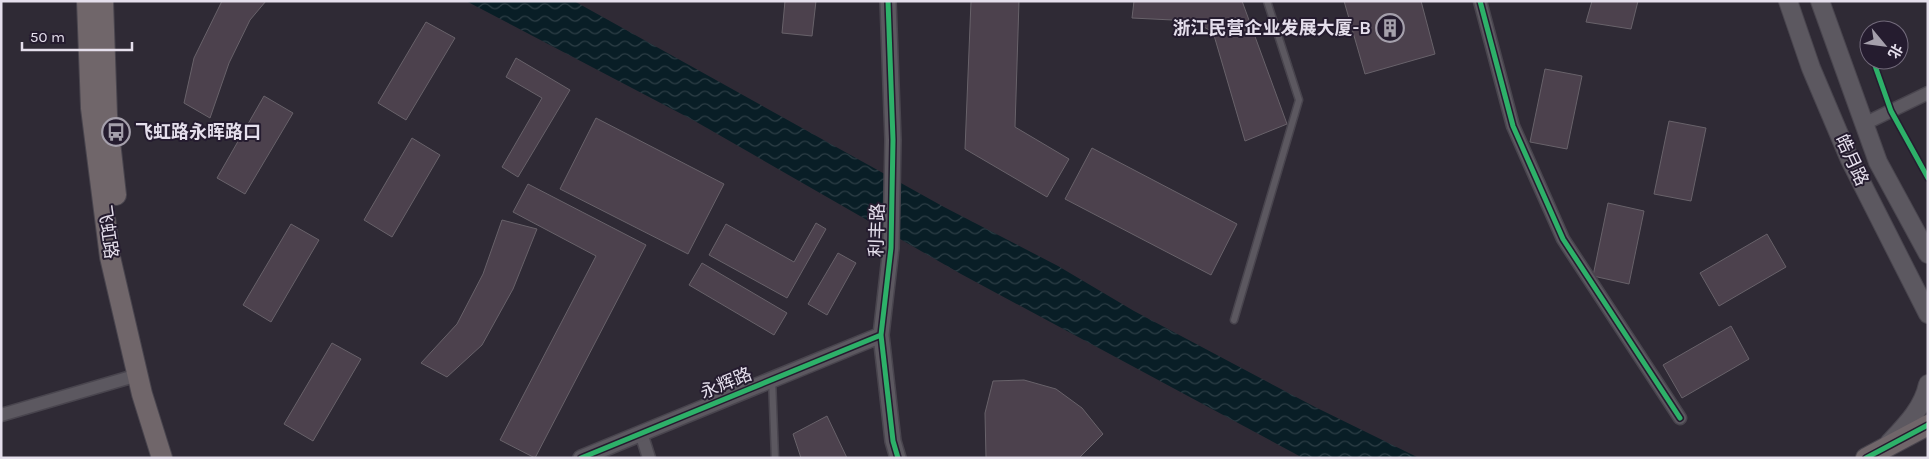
<svg xmlns="http://www.w3.org/2000/svg" width="1929" height="459" font-family="Karla,'Noto Sans SC',sans-serif">
	<defs>
		<pattern id="water-waves" width="16" height="10" patternUnits="userSpaceOnUse" patternTransform="scale(1.25)"><rect width="16" height="10" fill="#091e26"/><path d="M0 5q4-4 8 0t8 0" fill="none" stroke="#2d3e46"/></pattern>
	</defs>
	<rect width="100%" height="100%" fill="#2f2a35"/>
	<path fill="url(#water-waves)" d="M466 1H574L944 207 1058 266 1134 311 1315 407 1419 458H1303L961 274 693 120Z"/>
	<path fill="#4c414d" stroke="#68626a" d="M222 1H266L250 20 229 63 210 118 184 103 194 58Z
		M785 1H816L812 36 782 33Z
		M971 1H1019L1015 127 1069 159 1047 197 965 149Z
		M1134 1H1242L1287 124 1245 141 1213 32 1193 21 1132 18Z
		M1344 1H1421L1435 54 1365 74Z
		M1592 1H1638L1631 29 1586 22Z
		M426 22 455 38 406 120 378 103Z
		M516 58 570 90 518 177 502 167 542 98 506 77Z
		M1545 69 1582 76 1567 149 1530 142Z
		M264 96 293 113 245 194 217 178Z
		M596 118 724 184 688 254 560 189Z
		M1669 121 1706 128 1691 201 1654 194Z
		M412 138 440 155 392 237 364 220Z
		M1092 148 1237 224 1211 275 1065 199Z
		M528 184 646 245 535 458 500 440 596 256 513 212Z
		M1608 203 1644 211 1629 284 1593 276Z
		M502 220 537 229 513 289 482 345 447 377 421 363 457 324 483 274Z
		M816 223 826 229 787 298 709 255 726 224 794 262Z
		M291 224 319 240 271 322 243 305Z
		M1767 234 1786 267 1719 306 1700 273Z
		M838 253 856 263 827 315 808 304Z
		M702 263 787 313 774 335 689 285Z
		M1731 326 1749 359 1682 398 1663 365Z
		M332 343 361 359 313 441 284 424Z
		M1024 380 1056 389 1082 408 1103 434 1079 458H986L985 413 993 381Z
		M827 416 847 458H801L793 434Z"/>
	<g fill="none" stroke-linecap="round" stroke-linejoin="round">
		<defs>
			<path id="service" d="M1234 320 1299 100 1267 1
				M772 379 775 458"/>
			<path id="minor" d="M1480 1 1513 126 1563 239 1680 418
				M1864 124 1928 93
				M1 415 138 375
				M641 433 649 458"/>
			<path id="tertiary" d="M888 1 893 140 891 248 881 335 893 441 898 458
				M581 458 881 335"/>
			<path id="secondary" d="M1788 1 1811 68 1850 160 1928 314
				M1820 1 1878 162 1928 254
				M1889 443C1906 425 1923 408 1928 384"/>
			<path id="primary" d="M87 1 91 108 110 257 142 394 162 458
				M103 1 107 115 116 195
				M1866 458 1928 425"/>
		</defs>
		<use href="#service" stroke="#49454e" stroke-width="9"/>
		<use href="#minor" stroke="#49454e" stroke-width="15"/>
		<use href="#tertiary" stroke="#49454e" stroke-width="18"/>
		<use href="#secondary" stroke="#49454e" stroke-width="20"/>
		<use href="#primary" stroke="#49454e" stroke-width="22"/>
		<use href="#service" stroke="#5c5860" stroke-width="6"/>
		<use href="#minor" stroke="#5c5860" stroke-width="12"/>
		<use href="#tertiary" stroke="#5c5860" stroke-width="15"/>
		<use href="#secondary" stroke="#5c5860" stroke-width="18"/>
		<use href="#primary" stroke="#70666a" stroke-width="20"/>
		<defs>
			<path id="cycleway" d="M888 1 893 140 891 248 881 335 893 441 898 458
				M1480 1 1513 126 1563 239 1680 418
				M1873 60 1891 111 1928 178
				M581 458 881 335
				M1866 458 1928 425"/>
		</defs>
		<use href="#cycleway" stroke="#251c2f" stroke-width="8"/>
		<use href="#cycleway" stroke="#2db169" stroke-width="5"/>
	</g>
	<defs>
		<symbol id="building-ring" viewBox="-11 -11 22 22"><circle r="9.5" fill="#251c2f" stroke="#a5a0ac" stroke-width="1.5"/><path d="M-4-6H4V6H1V3H-1V6H-4ZM-2.5-4.3h1.7v1.8h-1.7ZM.8-4.3h1.7v1.8H.8ZM-2.5-1h1.7V.8h-1.7ZM.8-1h1.7V.8H.8Z" fill="#a5a0ac"/></symbol>
		<symbol id="bus-ring" viewBox="-11 -11 22 22"><circle r="9.5" fill="#251c2f" stroke="#a5a0ac" stroke-width="1.5"/><path d="M-5-6H5V4H4V6H2V4H-2V6H-4V4H-5ZM-3.5-4V0h7V-4ZM-3.5 1.2v1.5H-2V1.2ZM2 1.2v1.5H3.5V1.2Z" fill="#a5a0ac"/></symbol>
	</defs>
	<g fill-rule="evenodd">
		<use href="#building-ring" x="1374" y="12" width="32" height="32"/>
		<use href="#bus-ring" x="100" y="116" width="32" height="32"/>
	</g>
	<g text-anchor="middle" dominant-baseline="central" stroke-width="4" stroke-linejoin="round" paint-order="stroke">
		<g font-size="18" font-weight="bold" fill="#e5dfec" stroke="#251c2f" text-anchor="end">
			<text x="1371" y="28">浙江民营企业发展大厦-B</text>
			<text x="135" y="132" text-anchor="start">飞虹路永晖路口</text>
		</g>
		<g font-size="18" fill="#e5dfec" stroke="#251c2f">
			<text transform="translate(1852 160) rotate(65)">皓月路</text>
			<text transform="translate(877 230) rotate(-88)">利丰路</text>
			<text transform="translate(108 232) rotate(82)">飞虹路</text>
			<text transform="translate(726 383) rotate(-22)">永辉路</text>
		</g>
	</g>
	<rect width="1929" height="459" fill="none" stroke="#e5dfec" stroke-width="5"/>
	<g transform="translate(1884 45) rotate(119)"><circle r="24" fill="#251c2f" stroke="#726a7b"/>
	<path d="M0-4L9 19L0 12L-9 19Z" fill="#a5a0ac"/>
	<text y="-8" font-size="14" font-weight="bold" text-anchor="middle" fill="#e5dfec">北</text>
	</g>
	<path d="M22 42v8h110v-8" fill="none" stroke="#e5dfec" stroke-width="2.5"/>
	<text x="30" y="42" font-size="15" fill="#e5dfec" stroke="#251c2f" stroke-width="4" paint-order="stroke">50 m</text>
</svg>
